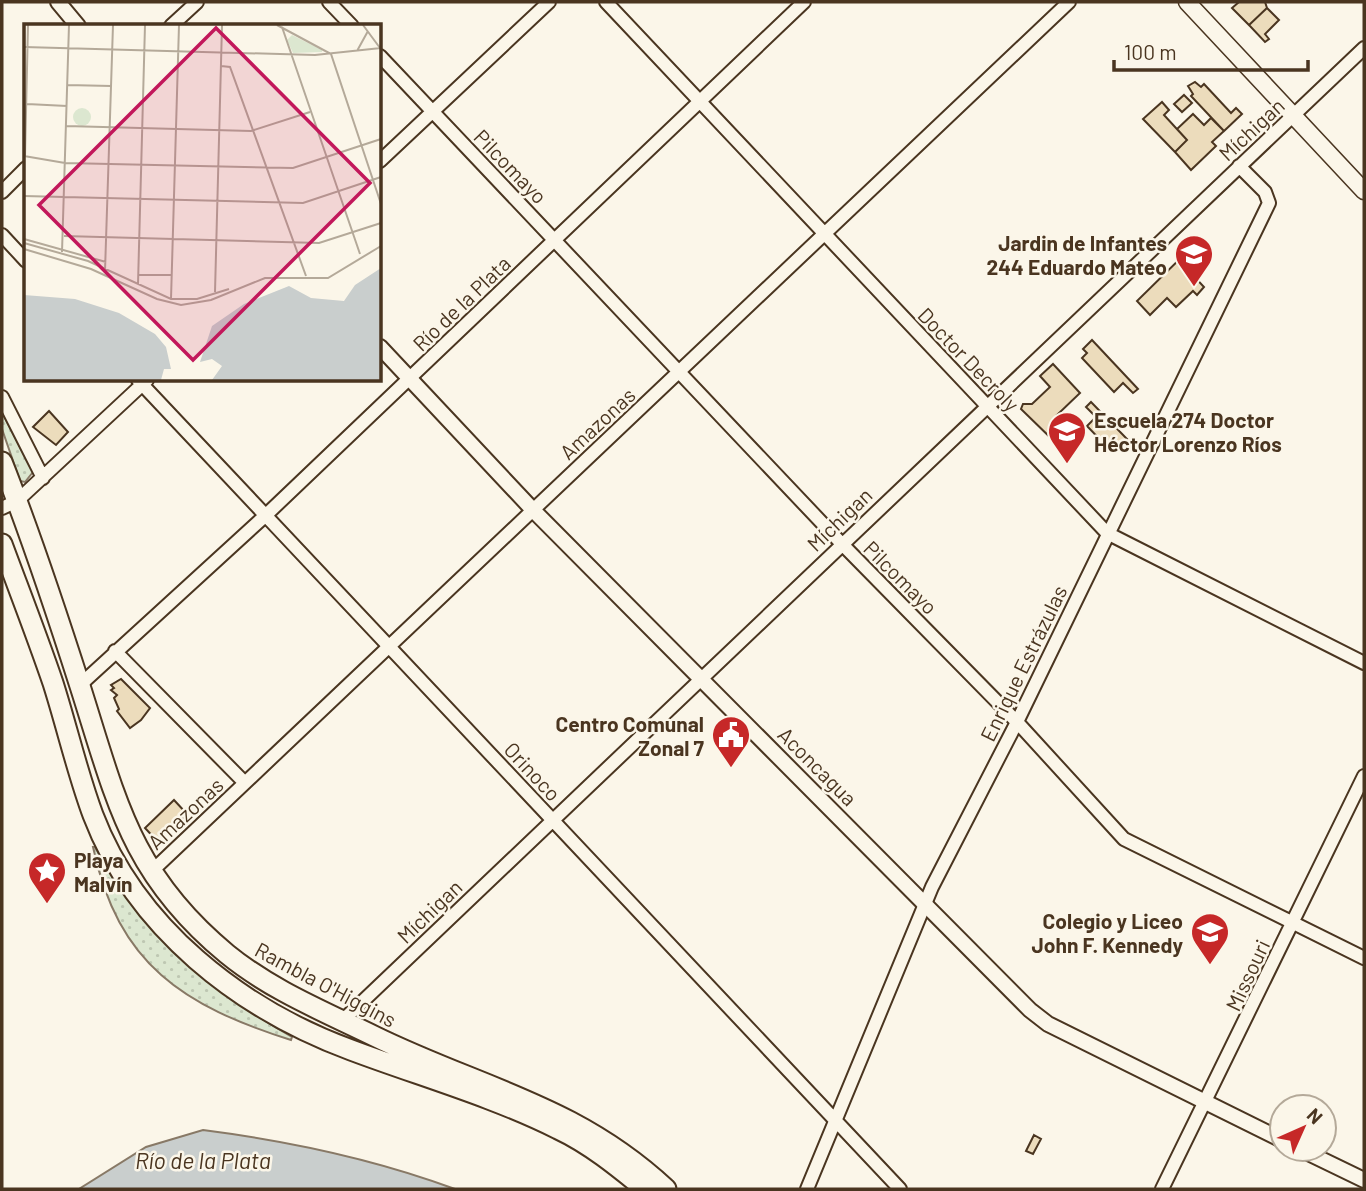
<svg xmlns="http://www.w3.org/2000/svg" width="1366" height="1191" font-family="Barlow,sans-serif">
	<defs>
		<pattern id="grass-dots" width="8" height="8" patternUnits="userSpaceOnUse" patternTransform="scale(1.75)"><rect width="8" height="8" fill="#dce7d0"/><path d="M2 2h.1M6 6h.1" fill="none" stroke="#bec7b2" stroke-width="1.8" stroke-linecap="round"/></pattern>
	</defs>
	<rect width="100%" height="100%" fill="#fbf6e9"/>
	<path fill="url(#grass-dots)" stroke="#887966" stroke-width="2" d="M2 412 33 472 25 482 20 481 2 429Z
		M93 847H95C143 936 206 987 292 1037L291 1040C184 1006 118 965 93 847Z"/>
	<path fill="#c9cecd" stroke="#887966" stroke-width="2" d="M203 1130C289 1141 374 1159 455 1189H79L146 1147Z"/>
	<path fill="#ecdcbc" stroke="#4a3520" stroke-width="2" d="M1239 2H1265L1267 8 1249 25 1232 8Z
		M1267 8 1279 20 1265 34 1269 39 1265 42 1249 25Z
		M1195 82 1201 87 1204 84 1231 113 1236 108 1242 114 1224 131 1191 96 1193 94 1188 86Z
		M1184 95 1192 103 1182 112 1174 104Z
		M1162 102 1169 110 1164 115 1187 140 1175 152 1143 119Z
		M1193 114 1204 125 1211 118 1224 131 1212 142 1216 146 1191 170 1175 152 1187 140 1177 129Z
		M1195 244 1207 256 1190 272 1204 287 1197 295 1193 291 1176 307 1167 298 1150 315 1137 301Z
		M1092 340 1138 389 1133 393 1123 383 1114 392 1082 358 1087 353 1083 349Z
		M1053 364 1080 393 1057 415 1072 430 1057 444 1021 409 1023 404H1032L1050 387 1040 376Z
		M1091 402 1127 439 1118 448 1114 443 1108 448 1087 426 1096 417 1086 407Z
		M49 411 68 432 56 445 33 427Z
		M121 679 150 708 141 720 130 728 117 711 119 709 114 698 117 695 111 690 114 688 111 685Z
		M174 800 187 814 158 842 145 828Z
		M1034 1135 1041 1139 1033 1154 1026 1151Z"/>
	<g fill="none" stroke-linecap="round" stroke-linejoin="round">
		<defs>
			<path id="minor" d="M329 2 352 26
				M606 2 1107 533 1364 663
				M171 26 197 2
				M380 56 841 543 1017 722 1124 839 1364 958
				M380 161 549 2
				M2 192 26 168
				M2 235 26 261
				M138 380 900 1189
				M2 397 43 478
				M2 508 17 501 147 380
				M115 651 245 783
				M80 685 266 515 804 2
				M151 872 1069 2
				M342 1021 1364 48
				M807 1189 932 887 1017 722 1269 203 1265 192 1239 166
				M1162 1189 1364 776"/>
			<path id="tertiary" d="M58 2 78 26
				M380 347 533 510 1030 1010 1048 1024 1282 1140
				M1300 1149 1364 1180"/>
			<path id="secondary" d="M1187 2 1364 191"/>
			<path id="primary" d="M2 462C31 535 56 611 80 686 116 799 130 874 227 954 271 990 323 1011 374 1036 480 1088 576 1105 666 1189
				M2 544C19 590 37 636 53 683 67 727 77 772 93 815 136 928 240 1009 351 1050 420 1076 492 1096 558 1129 590 1144 618 1167 645 1189"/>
		</defs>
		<use href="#minor" stroke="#4a3520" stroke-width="16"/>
		<use href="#tertiary" stroke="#4a3520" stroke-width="18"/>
		<use href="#secondary" stroke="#4a3520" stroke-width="19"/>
		<use href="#primary" stroke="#4a3520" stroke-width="23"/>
		<use href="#minor" stroke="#fbf6e9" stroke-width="12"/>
		<use href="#tertiary" stroke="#fbf6e9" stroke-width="14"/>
		<use href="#secondary" stroke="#fbf6e9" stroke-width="16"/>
		<use href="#primary" stroke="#fbf6e9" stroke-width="19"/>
	</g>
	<defs>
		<symbol id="school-pin" viewBox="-11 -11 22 30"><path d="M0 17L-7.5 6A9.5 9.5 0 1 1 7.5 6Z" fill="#c62828" stroke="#fbf6e9"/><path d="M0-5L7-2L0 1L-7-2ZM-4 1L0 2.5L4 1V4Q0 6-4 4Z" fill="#fff"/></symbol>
		<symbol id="civic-pin" viewBox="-11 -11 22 30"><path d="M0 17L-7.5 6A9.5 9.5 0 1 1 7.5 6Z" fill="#c62828" stroke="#fbf6e9"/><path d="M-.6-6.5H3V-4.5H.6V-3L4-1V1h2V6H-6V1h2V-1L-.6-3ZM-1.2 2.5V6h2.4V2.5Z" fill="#fff"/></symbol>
		<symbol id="sight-pin" viewBox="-11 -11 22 30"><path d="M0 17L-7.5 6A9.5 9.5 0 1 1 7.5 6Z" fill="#c62828" stroke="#fbf6e9"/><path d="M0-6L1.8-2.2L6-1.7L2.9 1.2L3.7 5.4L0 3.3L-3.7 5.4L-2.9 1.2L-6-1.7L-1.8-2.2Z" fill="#fff"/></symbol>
	</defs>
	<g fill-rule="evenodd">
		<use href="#school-pin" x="1172" y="232" width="44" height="60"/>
		<use href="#school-pin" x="1045" y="409" width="44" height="60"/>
		<use href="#civic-pin" x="709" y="713" width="44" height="60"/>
		<use href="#sight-pin" x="25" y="849" width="44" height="60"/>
		<use href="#school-pin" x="1188" y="910" width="44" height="60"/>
	</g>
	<g text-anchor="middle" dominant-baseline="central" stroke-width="5" stroke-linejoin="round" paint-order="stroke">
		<g font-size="21" fill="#4a3520" stroke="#fbf6e9">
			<text transform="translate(1251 129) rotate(-43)">Míchigan</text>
			<text transform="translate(511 166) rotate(46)">Pilcomayo</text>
			<text transform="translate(461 303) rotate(-44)">Río de la Plata</text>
			<text transform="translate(969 359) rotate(46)">Doctor Decroly</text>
			<text transform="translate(597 423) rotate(-43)">Amazonas</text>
			<text transform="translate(839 519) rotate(-44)">Míchigan</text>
			<text transform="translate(901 577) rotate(45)">Pilcomayo</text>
			<text transform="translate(1023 663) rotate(-64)">Enrique Estrázulas</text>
			<text transform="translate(818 766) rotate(45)">Aconcagua</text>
			<text transform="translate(533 771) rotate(47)">Orinoco</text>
			<text transform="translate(185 813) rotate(-43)">Amazonas</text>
			<text transform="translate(429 911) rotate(-44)">Míchigan</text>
			<text transform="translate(1247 975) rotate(-65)">Missouri</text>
			<text transform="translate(326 984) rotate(28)">Rambla O'Higgins</text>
		</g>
		<g font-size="21" font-weight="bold" fill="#4a3520" stroke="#fbf6e9" text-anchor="end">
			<text x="1167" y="242">Jardin de Infantes<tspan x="1167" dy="24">244 Eduardo Mateo</tspan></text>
			<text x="1094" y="419" text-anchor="start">Escuela 274 Doctor<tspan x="1094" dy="24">Héctor Lorenzo Ríos</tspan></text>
			<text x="704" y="723">Centro Comunal<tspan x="704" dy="24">Zonal 7</tspan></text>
			<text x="74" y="859" text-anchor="start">Playa<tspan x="74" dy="24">Malvín</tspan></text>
			<text x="1183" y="920">Colegio y Liceo<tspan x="1183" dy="24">John F. Kennedy</tspan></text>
		</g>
		<g font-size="23" font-style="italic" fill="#4a3520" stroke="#fbf6e9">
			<text x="203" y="1160">Río de la Plata</text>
		</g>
	</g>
	<g transform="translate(24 24)">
		<rect width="357" height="357" fill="#fbf6e9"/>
		<path d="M268 11 298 26V28L269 29 263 16Z" fill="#dce7d0"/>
		<path d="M49 93a9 9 0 1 1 18 0a9 9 0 1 1-18 0Z" fill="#dce7d0"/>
		<path d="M357 244V356H188L198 342 188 335 176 338 188 302 220 280 265 262 287 274 320 277 331 261ZM0 271 51 275 95 289 131 310 142 323 147 345H140L137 356H0Z" fill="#c9cecd"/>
		<path fill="none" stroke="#b4a999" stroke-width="2" d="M253 1 307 30 357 180M339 1 356 24M258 3 336 230M0 23 291 31 357 24M333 27 344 7M197 42 206 43 282 252M43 61 87 62M3 80 43 82M42 102 227 107 286 88M0 132 41 139 269 144 357 115M1 132 4 1M0 172 279 179 357 153M40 212 295 219 357 199M0 215 82 238M0 219 64 237 147 275H173L205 265M0 225 67 245 133 275 157 281 187 276 241 254H304L357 222M38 228 45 1M81 247 89 1M115 251H148M114 260 121 1M191 268 198 1M147 275 155 1"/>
		<path fill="#c2185b" fill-opacity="0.15" stroke="#c2185b" stroke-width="3.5" d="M192 4 346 159 169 336 15 181Z"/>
		<rect width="357" height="357" fill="none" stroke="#4a3520" stroke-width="3.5"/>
	</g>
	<rect width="1366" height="1191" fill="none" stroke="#4a3520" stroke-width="7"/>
	<g transform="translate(1303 1128) rotate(45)"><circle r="33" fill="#fbf6e9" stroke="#b4a999" stroke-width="2"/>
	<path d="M0-5L12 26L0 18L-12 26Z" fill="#c62828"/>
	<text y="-10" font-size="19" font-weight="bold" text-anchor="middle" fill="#4a3520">N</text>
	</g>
	<path d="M1114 60v10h194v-10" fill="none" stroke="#4a3520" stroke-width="3.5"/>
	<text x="1124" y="60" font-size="21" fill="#4a3520" stroke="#fbf6e9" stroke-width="5" paint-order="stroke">100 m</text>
</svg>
